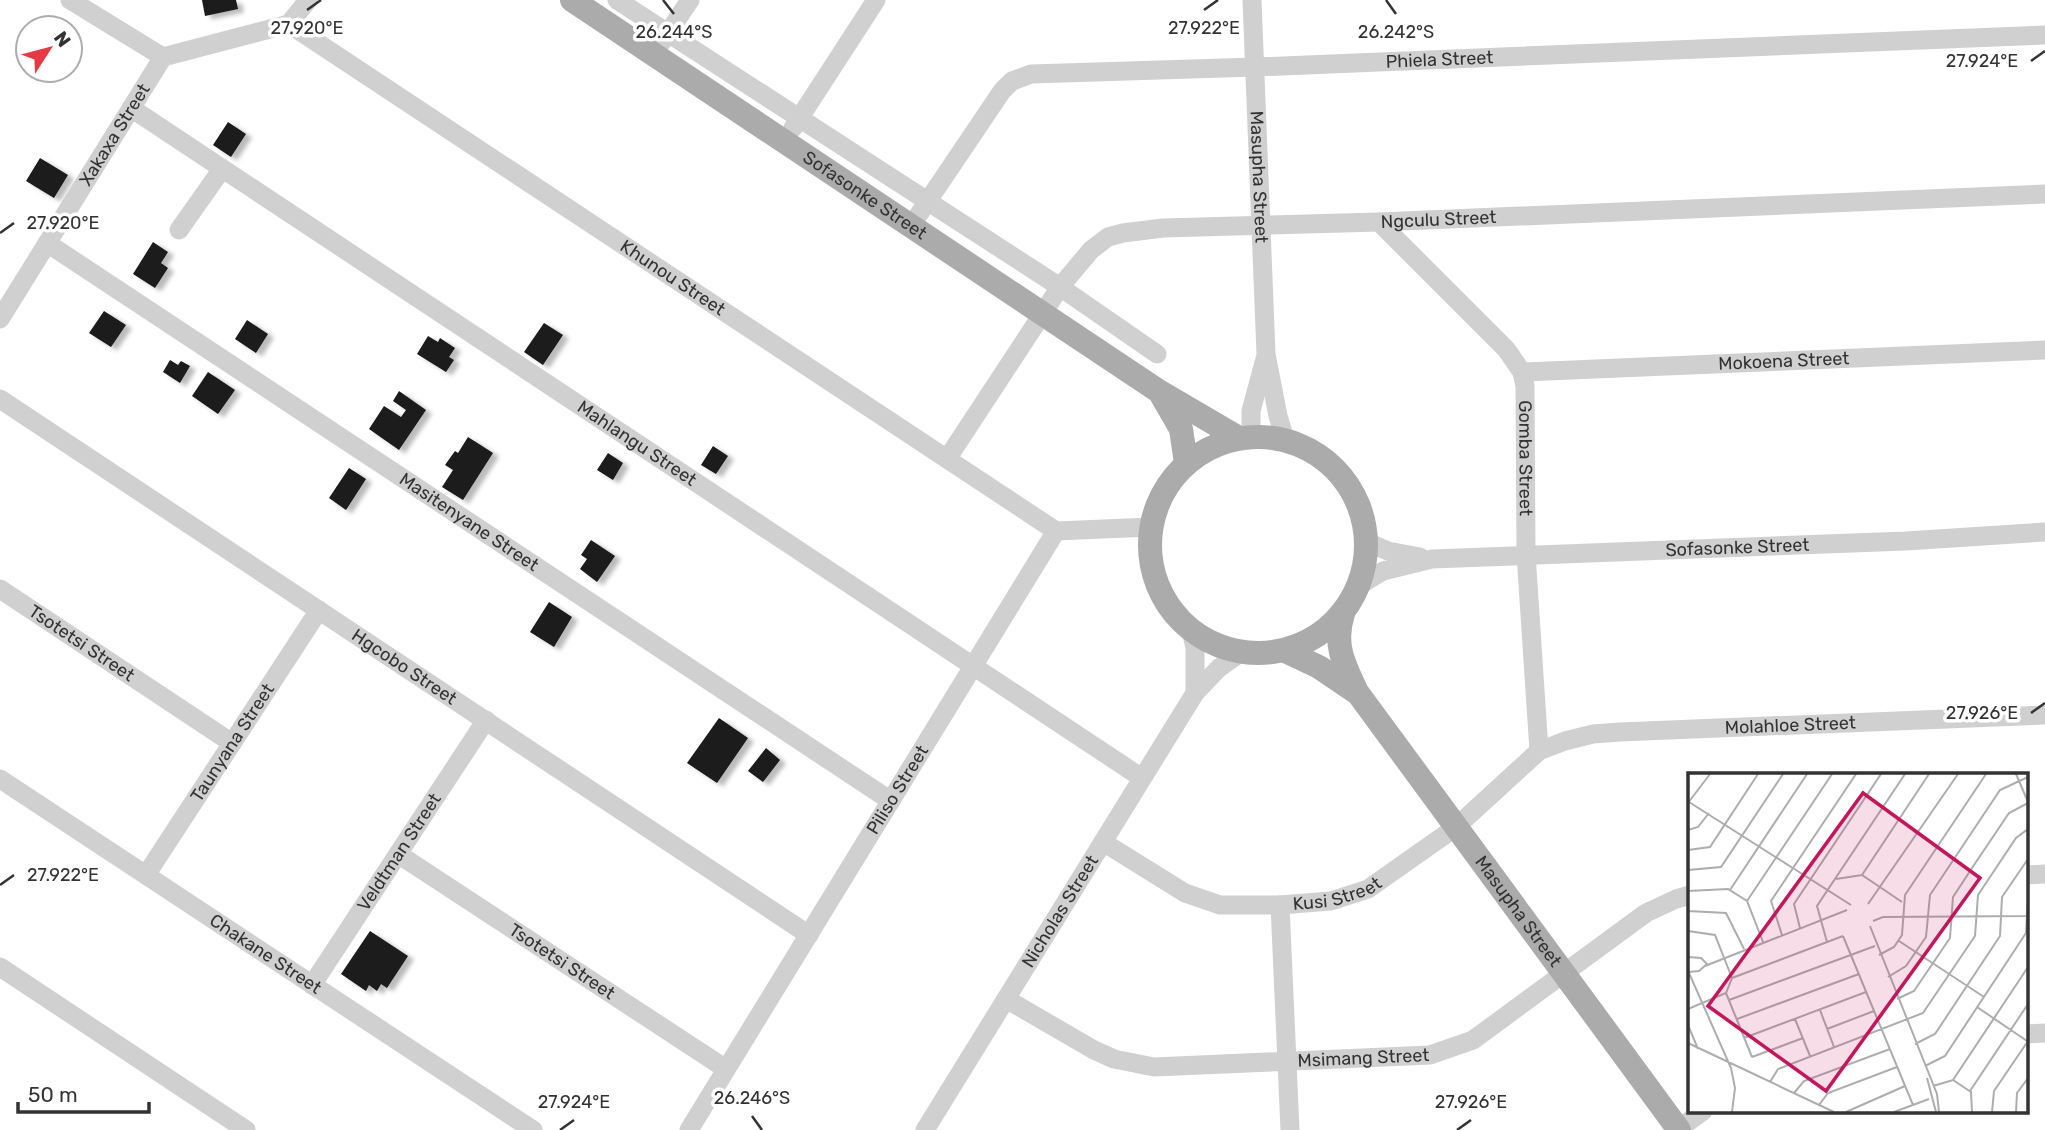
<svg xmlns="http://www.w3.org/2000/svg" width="2045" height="1130" font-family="Rubik,sans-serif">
	<defs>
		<filter id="shadow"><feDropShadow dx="6" dy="3.5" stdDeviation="2" flood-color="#0004"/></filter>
	</defs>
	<rect width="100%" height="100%" fill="#fff"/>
	<path fill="#1a1a1a" filter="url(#shadow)" d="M202 0H236L238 9 205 16Z
		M228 122 246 134 231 157 213 145Z
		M40 158 68 175 54 198 26 181Z
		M153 242 168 252 161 263 168 268 155 288 133 274Z
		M104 311 126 325 111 347 89 333Z
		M247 320 268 334 256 353 235 339Z
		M544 323 563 335 543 365 524 352Z
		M428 336 438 342 440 338 455 348 449 357 454 360 446 372 417 354Z
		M170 360 178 365 181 361 190 366 180 383 163 372Z
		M208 372 235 390 218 414 192 396Z
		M399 391 426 410 399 450 369 429 384 406 401 417 406 410 393 401Z
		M468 437 493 453 463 500 442 487 453 470 445 465 455 451 458 453Z
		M713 446 728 456 716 474 701 465Z
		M608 453 623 463 613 480 597 470Z
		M349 468 366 479 346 510 329 498Z
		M591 540 615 556 597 582 580 569 587 559 581 555Z
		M549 602 572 617 554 647 530 632Z
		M719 718 748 738 717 783 687 763Z
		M766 748 780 760 763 782 748 771Z
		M370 931 408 956 387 988 381 984 377 991 369 985 366 991 341 974Z"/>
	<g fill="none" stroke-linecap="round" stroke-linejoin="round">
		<g stroke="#d0d0d0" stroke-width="19">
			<path d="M70 0 163 57 289 24 308 0"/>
			<path d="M617 0 1060 287 1157 354"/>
			<path id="s1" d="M1252 0 1266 354 1278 416 1285 439"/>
			<path id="s2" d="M289 24 1056 531"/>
			<path d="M662 42 690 0"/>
			<path id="s3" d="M131 108 1142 778"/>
			<path d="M793 128 876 0"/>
			<path id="s4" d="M1379 222 1506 349 1522 372 1525 386 1526 554 1539 751"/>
			<path id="s5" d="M911 226 1002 91 1012 81 1031 74 1255 67 2045 35"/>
			<path d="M179 230 222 169"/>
			<path id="s6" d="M47 243 891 801"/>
			<path id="s7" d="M0 319 163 57"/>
			<path id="s8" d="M1522 372 2045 350"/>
			<path id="s9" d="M0 399 809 935"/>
			<path d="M1251 437V411L1265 359"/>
			<path id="s10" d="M947 459 1060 287 1091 250 1108 237 1123 233 1163 228 1379 222 2045 194"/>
			<path d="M1056 531 1151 527"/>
			<path d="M1367 542 1388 551 1420 557"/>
			<path id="s11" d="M1360 585 1383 571 1432 559 1906 541 2045 532"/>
			<path id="s12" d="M0 589 232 743"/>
			<path d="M1191 630 1195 648V693"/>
			<path id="s13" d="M0 779 533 1130"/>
			<path id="s14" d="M1103 842 1185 893 1220 905H1280L1331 901 1368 889 1456 827 1539 751 1565 741 1593 734 1620 732 2045 715"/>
			<path id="s15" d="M398 854 726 1069"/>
			<path id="s16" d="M146 875 319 610"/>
			<path d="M2026 875 2045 874"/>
			<path d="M1280 905 1290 1130"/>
			<path d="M0 967 246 1130"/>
			<path id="s17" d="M312 985 486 720"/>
			<path id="s18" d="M1006 999 1094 1050 1114 1059 1154 1067 1430 1055 1473 1040 1646 913 1676 899 1690 895"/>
			<path d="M2026 1034 2045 1033"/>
			<path id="s19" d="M689 1130 1056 531"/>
			<path id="s20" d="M925 1130 1195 693 1219 668 1240 653"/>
			<path d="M1677 1130 1703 1111"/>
		</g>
		<g stroke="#ababab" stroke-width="24">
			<path id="s21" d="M572 0 1157 390 1239 438"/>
			<path d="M1162 396 1181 429 1186 463"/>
			<circle cx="1258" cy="545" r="108"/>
			<path id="s22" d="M1343 614C1333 644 1344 665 1357 692L1679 1130"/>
			<path d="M1285 651 1319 667 1356 692"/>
		</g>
	</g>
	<path fill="none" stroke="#333" stroke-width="2.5" d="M663 0 674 14M1386 0 1396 14M307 10 321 0M1204 10 1218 0M2031 61 2045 51M0 233 14 223M2031 713 2045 703M0 885 14 875M752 1116 762 1130M560 1130 574 1120M1457 1130 1471 1120"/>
	<g text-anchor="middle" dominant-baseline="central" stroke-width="7" stroke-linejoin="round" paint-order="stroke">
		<g font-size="18" fill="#333" stroke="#fff">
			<text stroke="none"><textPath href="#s5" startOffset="606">Phiela Street</textPath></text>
			<text stroke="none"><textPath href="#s7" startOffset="217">Xakaxa Street</textPath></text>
			<text stroke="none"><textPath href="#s1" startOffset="177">Masupha Street</textPath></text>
			<text stroke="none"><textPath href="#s21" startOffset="352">Sofasonke Street</textPath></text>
			<text stroke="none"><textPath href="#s10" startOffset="607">Ngculu Street</textPath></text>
			<text stroke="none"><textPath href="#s2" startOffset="460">Khunou Street</textPath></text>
			<text stroke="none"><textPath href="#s8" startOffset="262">Mokoena Street</textPath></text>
			<text stroke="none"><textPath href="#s3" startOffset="607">Mahlangu Street</textPath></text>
			<text stroke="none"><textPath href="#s4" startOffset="294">Gomba Street</textPath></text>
			<text stroke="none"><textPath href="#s6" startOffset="506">Masitenyane Street</textPath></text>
			<text stroke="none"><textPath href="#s11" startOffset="383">Sofasonke Street</textPath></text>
			<text stroke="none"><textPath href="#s12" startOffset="98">Tsotetsi Street</textPath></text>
			<text stroke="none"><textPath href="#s9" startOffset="485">Hgcobo Street</textPath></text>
			<text stroke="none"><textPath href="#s14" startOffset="758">Molahloe Street</textPath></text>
			<text stroke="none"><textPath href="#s16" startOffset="158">Taunyana Street</textPath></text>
			<text stroke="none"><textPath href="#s19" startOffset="399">Piliso Street</textPath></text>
			<text stroke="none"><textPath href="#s17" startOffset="159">Veldtman Street</textPath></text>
			<text stroke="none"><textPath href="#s14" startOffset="252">Kusi Street</textPath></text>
			<text stroke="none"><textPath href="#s20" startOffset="257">Nicholas Street</textPath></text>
			<text stroke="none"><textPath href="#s22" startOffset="354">Masupha Street</textPath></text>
			<text stroke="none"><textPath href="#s13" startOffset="318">Chakane Street</textPath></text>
			<text stroke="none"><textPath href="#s15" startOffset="196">Tsotetsi Street</textPath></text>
			<text stroke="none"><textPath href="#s18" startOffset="374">Msimang Street</textPath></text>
		</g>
	</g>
	<g transform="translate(1688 773)">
		<rect width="340" height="340" fill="#fff"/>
		<path fill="none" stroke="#adadad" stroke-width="2" d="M328 1 340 29M1 29 163 132M0 30 22 1M0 57 10 54 21 40M0 77 22 74 70 1M0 97 33 94 95 1M174 102 241 1M148 106 174 102 214 129M42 117 119 1M0 118 40 116 59 128 75 169M0 125V182M59 128 144 1M180 131 270 1M0 138 38 140 56 176M185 148 195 144 340 143M182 153 249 321 251 339M112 155 106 131 193 1M0 158 27 162 44 205 38 220 0 236M338 160 340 124M94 162 83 128 168 1M155 163 225 332M211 168 296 224M139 169 129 133 217 1M191 182 206 174 214 162 217 122 298 1M0 184 13 185 19 191 11 198 0 199M17 193 159 137M1 200 43 295 47 315 44 339M200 204 218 193 238 164 242 122 312 17 340 4M44 205 155 163M38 220 64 284M209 226 226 218 262 165 265 124 286 92 321 40 340 30M41 227 187 173M289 234 339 268M132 237 146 274M49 246 171 201M107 246 122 283M0 252 10 276M139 256 186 238M56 265 178 219M0 270 146 339M227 271 247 261 312 163 314 124 340 86M64 284 115 265M237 293 257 283 338 160M239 305 248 339M265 307 340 194M82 309 90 296 235 240 287 163 290 122 328 65 340 56M245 313 265 307 283 319 284 339M282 318 340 231M106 320 116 308 202 276M131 332 140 320 209 294M158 339 217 313M206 339 241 326M304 339 306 318 340 268M328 339 329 320 340 305"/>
		<path fill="#c2185b" fill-opacity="0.15" stroke="#c2185b" stroke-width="3.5" d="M175 20 292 105 138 318 20 233Z"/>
		<rect width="340" height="340" fill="none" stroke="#333" stroke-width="3.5"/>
	</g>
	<g font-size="18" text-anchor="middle" fill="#333" stroke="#fff" stroke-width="7" stroke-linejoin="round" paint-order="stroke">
		<text x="307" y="34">27.920°E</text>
		<text x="1204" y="34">27.922°E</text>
		<text x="674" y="38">26.244°S</text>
		<text x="1396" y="38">26.242°S</text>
		<text x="1982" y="67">27.924°E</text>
		<text x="63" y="229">27.920°E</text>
		<text x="1982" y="719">27.926°E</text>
		<text x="63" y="881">27.922°E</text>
		<text x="752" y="1104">26.246°S</text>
		<text x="574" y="1108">27.924°E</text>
		<text x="1471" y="1108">27.926°E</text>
	</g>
	<g transform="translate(49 49) rotate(54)"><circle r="33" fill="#ffffff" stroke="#adadad" stroke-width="2"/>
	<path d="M0-5L12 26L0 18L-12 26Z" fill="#e63946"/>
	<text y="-10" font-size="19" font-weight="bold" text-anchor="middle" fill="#333333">N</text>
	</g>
	<path d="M18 1102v10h131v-10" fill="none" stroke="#333333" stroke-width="3.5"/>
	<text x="28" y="1102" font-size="21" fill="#333333" stroke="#ffffff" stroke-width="5" paint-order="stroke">50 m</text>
</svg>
